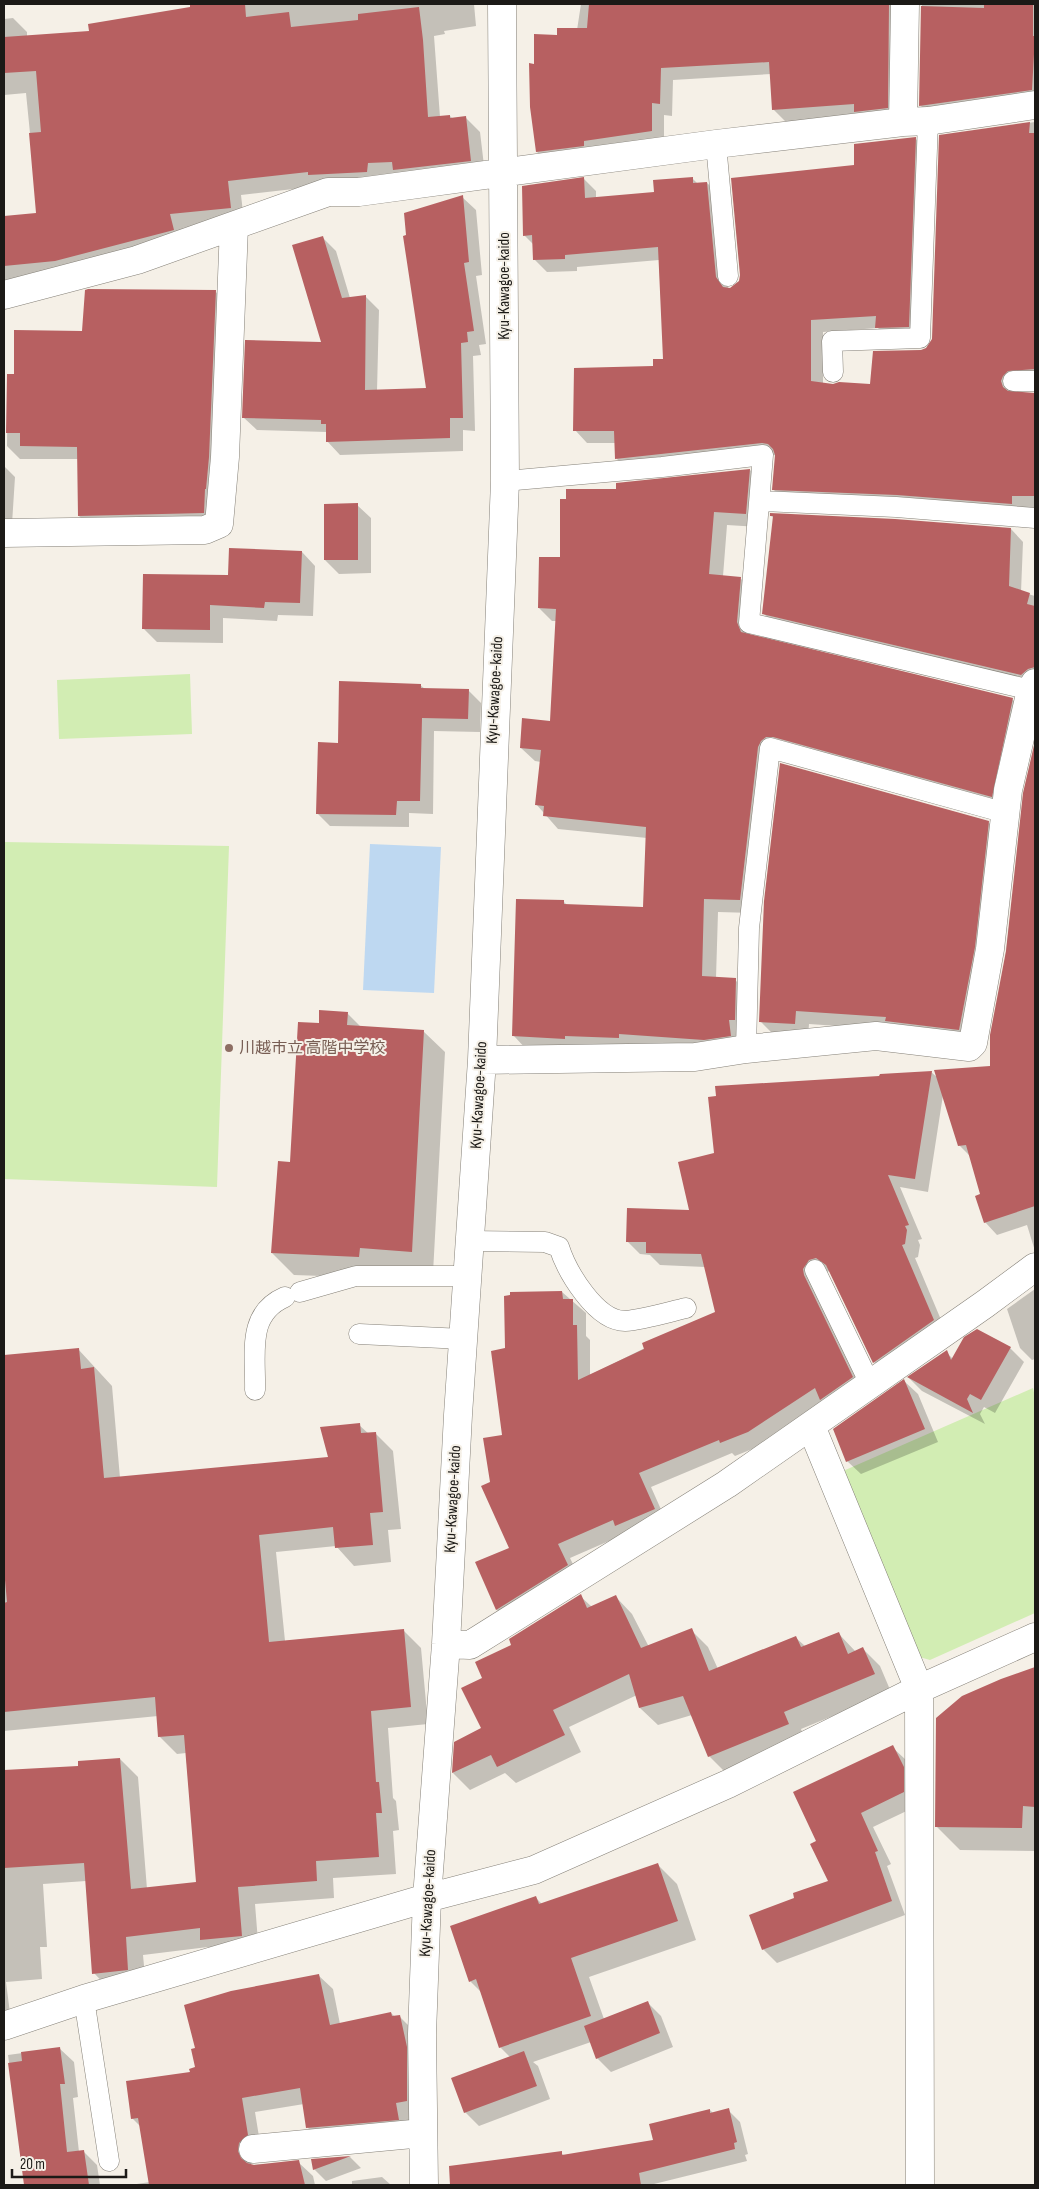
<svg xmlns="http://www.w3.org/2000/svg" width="1039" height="2189" font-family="'Sofia Sans Condensed','Noto Sans JP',sans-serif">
	<rect width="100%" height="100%" fill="#f5f0e7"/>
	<path fill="#d2edb3" d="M190 674 192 734 59 739 57 680Z
		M4 842 229 846 217 1187 4 1179Z
		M1033 1388 1035 1397V1613L930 1660 916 1656 843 1471Z"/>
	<path fill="#bed8f1" d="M370 844 441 847 434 993 363 990Z"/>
	<path fill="#0003" d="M191 4H474L476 26 444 31 445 34 434 36 440 117 450 116 453 119 466 118 480 132 485 174 320 186 241 195 244 221 183 228 188 244 4 282V217L38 214 26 93 4 95V19L13 18 27 32V36L91 32 191 8Z
		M581 4H909L900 120 861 117 786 122 773 109 771 74 673 80 672 116 664 115V143L550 164 537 152 535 65 577 30Z
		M922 4H1035V103L933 118 920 105Z
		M1035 122V381L1015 387 1014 393 1035 394V509L786 502 773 489 776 455 629 471 617 459 616 443H587L575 430 664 360 659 260 577 267V271L547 272 534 259V245L524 235 584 179 596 191V198L656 193 692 178 698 184 707 183 720 195 728 289H730L740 282 855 166 915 138 927 151 921 339 889 340 878 328 823 332V384L871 385 921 351 927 349 933 339 941 136Z
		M462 197 476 210 482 275 476 276 486 344 479 345 481 355 473 356 475 431 463 430V451L340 455 327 441V432L257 430 243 417 323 343V238L336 251 350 298 365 296 379 310 377 391 428 389Z
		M215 291 228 305 217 526 92 529 79 516 78 459H20L7 446 8 375H15L83 332Z
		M4 466 15 477 12 524 4 527Z
		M750 470 763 483 759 527 727 525 723 576 740 578 754 591 750 635 1012 699 1026 713 1005 809 780 750 753 913 718 912 716 978 735 980 749 993 744 1049 527 1050 514 1036 563 901 568 906 644 908 647 838 558 829 536 804 541 762 535 761 521 748 551 722 557 621H552L539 608 561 559 618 491Z
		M357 505 371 518V573L339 574 325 560Z
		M771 516 1011 529 1023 542 1021 592 1035 596V686L776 626 763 613 774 518Z
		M302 552 315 566 313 616 278 615 277 621 223 618V643L157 642 144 629 229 577Z
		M420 685 425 689 468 690 481 703 480 732 434 731 433 814 409 813V827L330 826 318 814Z
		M1035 747V1251L1027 1225 997 1235 985 1222 982 1195 970 1156 959 1145 943 1095 928 1192 900 1187 922 1239 918 1240 920 1245 918 1257 915 1258 947 1334 887 1376 874 1362 830 1271 823 1273 866 1391 762 1445 735 1456 732 1453 651 1487 667 1523 625 1534 570 1558 580 1579 510 1623 497 1610 477 1563 511 1549 492 1483 503 1436 506 1349 562 1292 586 1313V1336L590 1340V1375L716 1313 705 1267 660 1265 650 1255 640 1254 627 1241 690 1211 716 1154 881 1078 931 1072 938 1078 992 1068 1025 793Z
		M988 822 1002 835 973 1043 896 1030 809 1024 808 1037 774 1035 760 1021Z
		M347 1013 361 1027 423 1031 445 1052 433 1273 380 1278 294 1275 272 1253 320 1024Z
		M1035 1289V1359L1032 1360 1020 1348 1007 1309Z
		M977 1330 1010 1348 1024 1362 995 1413 984 1407 980 1414 985 1424 922 1391 909 1378 946 1352 953 1359Z
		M78 1349 112 1386 120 1478 329 1459 359 1425 369 1434 375 1433 393 1451 401 1529 388 1530 391 1562 354 1566 336 1546 276 1552 285 1641 403 1630 421 1648 428 1724 388 1728 393 1798 396 1801 399 1830 393 1831 396 1874 333 1878 334 1898 255 1904 259 1954 219 1958 208 1947 143 1955 146 1987 111 1991 94 1973 86 1881 43 1884 47 1947H40L42 1979 6 1982 12 2029 4 2030V1772L79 1767 120 1759 138 1777 147 1889 197 1883 186 1753 177 1754 159 1736 158 1716 4 1731V1356Z
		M904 1381 918 1394 938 1442 861 1474 847 1461Z
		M580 1596 592 1607 615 1596 632 1614 649 1647 691 1630 708 1647 718 1669 796 1638 805 1646 838 1633 856 1652 863 1649 880 1666 891 1692 801 1729 805 1741 726 1773 709 1756 692 1715 658 1725 640 1708 637 1695 569 1727 581 1752 516 1783 505 1773 470 1790 453 1773 456 1743 483 1729 484 1678 513 1645Z
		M1033 1670 1035 1671V1851L960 1850 936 1826Z
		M892 1747 906 1760 917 1806 873 1827 891 1864 887 1866 905 1915 777 1963 763 1949 796 1899 830 1881 818 1841Z
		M658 1865 677 1884 696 1940 589 1977 604 2019 647 2002 661 2016 673 2047 611 2072 597 2058 591 2042 533 2062 538 2066 550 2099 479 2126 465 2112 511 2058 500 2047 481 1992 470 1981 536 1898 542 1904Z
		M318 1975 333 1989 340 2024 391 2013 395 2017 399 2016 413 2030 421 2115 409 2117 412 2133 322 2142 308 2128 304 2104 255 2112 261 2149 253 2156 251 2165 298 2162 313 2176 315 2185H130L150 2182 141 2127 132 2118Z
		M59 2048 74 2062 78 2097 73 2098 79 2152 83 2151 97 2165 100 2185H26L8 2055Z
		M710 2110 713 2113 728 2110 740 2122 748 2154 745 2155 747 2161 650 2185H478L476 2169 561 2153 565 2156 654 2141Z
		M350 2157 361 2168 326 2181 314 2169 313 2160Z
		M382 2177 391 2185H352V2181Z"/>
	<path fill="#b76061" d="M190 4H245L246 17 289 12 291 27 358 20V14L419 7 423 40 428 117 450 115V118L466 116 471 161 393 170 392 162 368 163 367 172 308 175V172L228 181 231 208 170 214 174 230 55 261 4 266V216L36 213 29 133 41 132 36 71 4 73V37L89 31 88 24 190 7Z
		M589 4H889L888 108 854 112V104L772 110 769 62 661 68 660 104 652 103V131L584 141V146L536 152 530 107 529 63 534 64V34L557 35V28H587Z
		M984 4H1033V36H1035L1032 90 919 106 921 6 984 8Z
		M1030 122 1029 133H1035V369L1008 371 1003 376 1001 381 1003 387 1008 391 1035 393V496H1012V504L897 495 772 490 775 455 773 449 768 444 762 443 615 459 614 431H573L574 368 653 366V359H663L658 247 565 255V259L533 260 532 235 523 236 522 186 584 177 585 198 654 192 653 180 693 177V183L707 182 716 277 723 287 730 288 739 281 740 275 731 178 854 165V144L916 137 909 327 875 328 876 316 811 320V381L833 384 839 382 870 384 873 351 921 350 926 348 932 339 939 135Z
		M463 195 469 262 464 263 474 331 467 332 468 342 461 343 463 418H450V438L326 442V424H321V420L242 418 245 340 321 342 292 245 323 236 342 298 366 295 365 390 426 388 403 236 406 235 404 213Z
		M88 289 216 290 209 457 206 489H205L204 513 78 516 77 447 20 446V433H6L7 374H14V330L82 331 85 290Z
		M750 469 746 514 714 512 709 574 741 577 737 622 741 632 1013 698 992 797 773 737H766L761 741 758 747 740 900 704 899 702 976 736 978 735 1020H729L731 1036 704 1040 619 1034V1038L565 1036V1039L512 1036 516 899 564 900V904L643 907 646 827 543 816 544 806 535 805 541 750 520 748 522 718 550 721 556 609 538 608 539 557H560V499H566V489H616V483Z
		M358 503V560H324V504Z
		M770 513 895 519 1011 528 1009 586 1030 593 1027 604 1035 606V667L1028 669 1021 675 762 614 773 516H770Z
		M229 548 302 551 300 603 265 602 264 608 210 605V630L142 629 143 574 228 575Z
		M339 681 421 684V688L469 689 468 719 422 718 420 801H397L396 815 316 814 318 742 338 743Z
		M1035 741V1206L984 1223 975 1196 980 1194 966 1145 958 1146 934 1070 990 1066V1035L1006 951 1023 793Z
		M780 763 989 821 975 947 959 1030 885 1021 886 1017 796 1011 795 1024 759 1022 764 901Z
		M319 1010 348 1012 347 1025 424 1030 412 1252 360 1248 359 1257 271 1253 278 1161 290 1162 298 1022 319 1023Z
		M932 1071 915 1179 888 1175 909 1225 905 1226 907 1230 905 1244 902 1245 934 1320 873 1363 826 1265 816 1258 809 1260 803 1269 804 1275 853 1377 820 1400 815 1388 748 1432 720 1443 719 1440 639 1473 655 1509 615 1526 613 1520 558 1544 568 1565 496 1610 475 1562 509 1548 481 1486 490 1482 483 1438 502 1435 491 1351 505 1348 504 1296 510 1295V1292L562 1291 563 1299H573V1325H577L578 1380 644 1349 642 1343 715 1312 701 1254 646 1253V1242H626L627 1208 689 1210 678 1162 714 1153 708 1097 716 1096 715 1086 879 1076 880 1074Z
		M977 1329 1011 1347 981 1400 970 1394 967 1399 973 1413 907 1377 947 1350 951 1360 964 1337Z
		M79 1348 81 1369 94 1367 104 1478 328 1457 320 1427 360 1423 361 1433 376 1432 383 1512 370 1513 373 1545 335 1548 333 1527 259 1535 269 1642 404 1629 411 1707 371 1711 376 1782H379L382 1813H376L379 1857 316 1861 317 1881 238 1887 242 1936 200 1940V1928L126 1937 128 1970 92 1974 84 1863 4 1868V1770L78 1766V1761L120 1758 131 1889 196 1882 184 1735 158 1737 155 1697 4 1712V1603L7 1602 4 1569V1355Z
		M904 1379 925 1429 846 1462 833 1429Z
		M581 1594 587 1608 616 1595 641 1648 692 1628 709 1671 796 1636 801 1647 839 1632 848 1654 863 1647 875 1674 784 1712 789 1724 708 1757 683 1696 639 1708 629 1674 553 1710 565 1735 497 1767 491 1755 452 1773 454 1742 481 1728 461 1688 482 1678 475 1662 511 1645 509 1639Z
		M1035 1667V1807L1023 1806 1022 1828 935 1827 936 1718 962 1696 1001 1679Z
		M893 1745 904 1767V1792L861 1813 878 1851 875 1852 892 1901 762 1950 749 1915 794 1898 793 1893 828 1881 810 1844 816 1841 793 1792Z
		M658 1863 678 1921 571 1958 591 2016 499 2048 476 1979 469 1982 450 1926 536 1896 539 1904Z
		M319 1974 330 2025 391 2012 392 2016 400 2015 407 2047V2101L396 2103 399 2120 306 2128 300 2088 242 2098 248 2135 239 2143 238 2151 241 2158 247 2163 254 2165 299 2160 305 2185H149L138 2118 131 2119 126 2081 190 2072 189 2069 195 2067 191 2049 195 2048 184 2005 231 1991Z
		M648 2001 660 2033 596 2059 584 2026Z
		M60 2047 65 2084H60L67 2152 84 2150 89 2185H24L8 2063 22 2061 21 2052Z
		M524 2051 537 2086 464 2113 451 2078Z
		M729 2108 737 2142 734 2143 735 2149 639 2173 641 2185H450L449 2166 562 2151V2155L653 2140 649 2124 710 2109V2113Z
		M351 2156 313 2170 311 2159Z"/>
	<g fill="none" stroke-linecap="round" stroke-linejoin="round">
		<defs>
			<path id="lane" d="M716 144 728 276
				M833 372 832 341 920 338 928 121
				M1013 381H1035
				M505 481 662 467 763 455 749 623 1031 690
				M761 501 896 507 1035 518
				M746 1049 749 928 770 748 1006 813
				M469 1241 545 1242 559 1247C567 1272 596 1321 625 1321 642 1320 669 1312 686 1308
				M815 1270 870 1384
				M300 1292 356 1276H467
				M359 1334 463 1339
				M255 1390C256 1354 246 1314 285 1297
				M84 1999 109 2161"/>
			<path id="street" d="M903 122 905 4
				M4 295 137 260 328 192H359L716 144 903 122 928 121 1035 105
				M4 533 205 530 219 524 225 457 234 226
				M482 1060 695 1057 746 1049 876 1036 969 1047 973 1043 990 949 1008 790 1031 690 1035 683
				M811 1426 919 1689 920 2185
				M446 1644 470 1645 727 1484 985 1304 1035 1267
				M4 2026 84 1999 427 1898 534 1870 728 1784 919 1689 1035 1637
				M253 2149 423 2133
				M424 2185 422 2034 427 1898 446 1644 458 1415 482 1060 505 481 502 4"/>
		</defs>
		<use href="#lane" stroke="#858078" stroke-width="21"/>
		<use href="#street" stroke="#858078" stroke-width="29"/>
		<use href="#lane" stroke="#fff" stroke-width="20"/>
		<use href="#street" stroke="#fff" stroke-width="28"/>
	</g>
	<circle fill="#8d6e63" stroke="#f5f0e7" stroke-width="2" cx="229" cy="1048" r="5"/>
	<g text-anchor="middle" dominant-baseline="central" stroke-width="4" stroke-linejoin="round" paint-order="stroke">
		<g font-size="16" fill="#1c1a17" stroke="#f5f0e7">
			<text transform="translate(504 286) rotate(-90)">Kyu-Kawagoe-kaido</text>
			<text transform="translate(495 690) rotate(-87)">Kyu-Kawagoe-kaido</text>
			<text transform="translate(479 1095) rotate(-87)">Kyu-Kawagoe-kaido</text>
			<text transform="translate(453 1499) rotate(-87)">Kyu-Kawagoe-kaido</text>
			<text transform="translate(428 1903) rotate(-87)">Kyu-Kawagoe-kaido</text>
		</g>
		<g font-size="16" fill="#785e54" stroke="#f5f0e7" text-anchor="start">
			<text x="239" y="1048">川越市立 高階中学校</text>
		</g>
	</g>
	<rect width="1039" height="2189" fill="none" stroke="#1c1a17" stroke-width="10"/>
	<path d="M12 2169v8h114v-8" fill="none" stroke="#1c1a17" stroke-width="2.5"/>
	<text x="20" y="2169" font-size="15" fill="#1c1a17" stroke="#f5f0e7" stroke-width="4" paint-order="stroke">20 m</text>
</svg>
